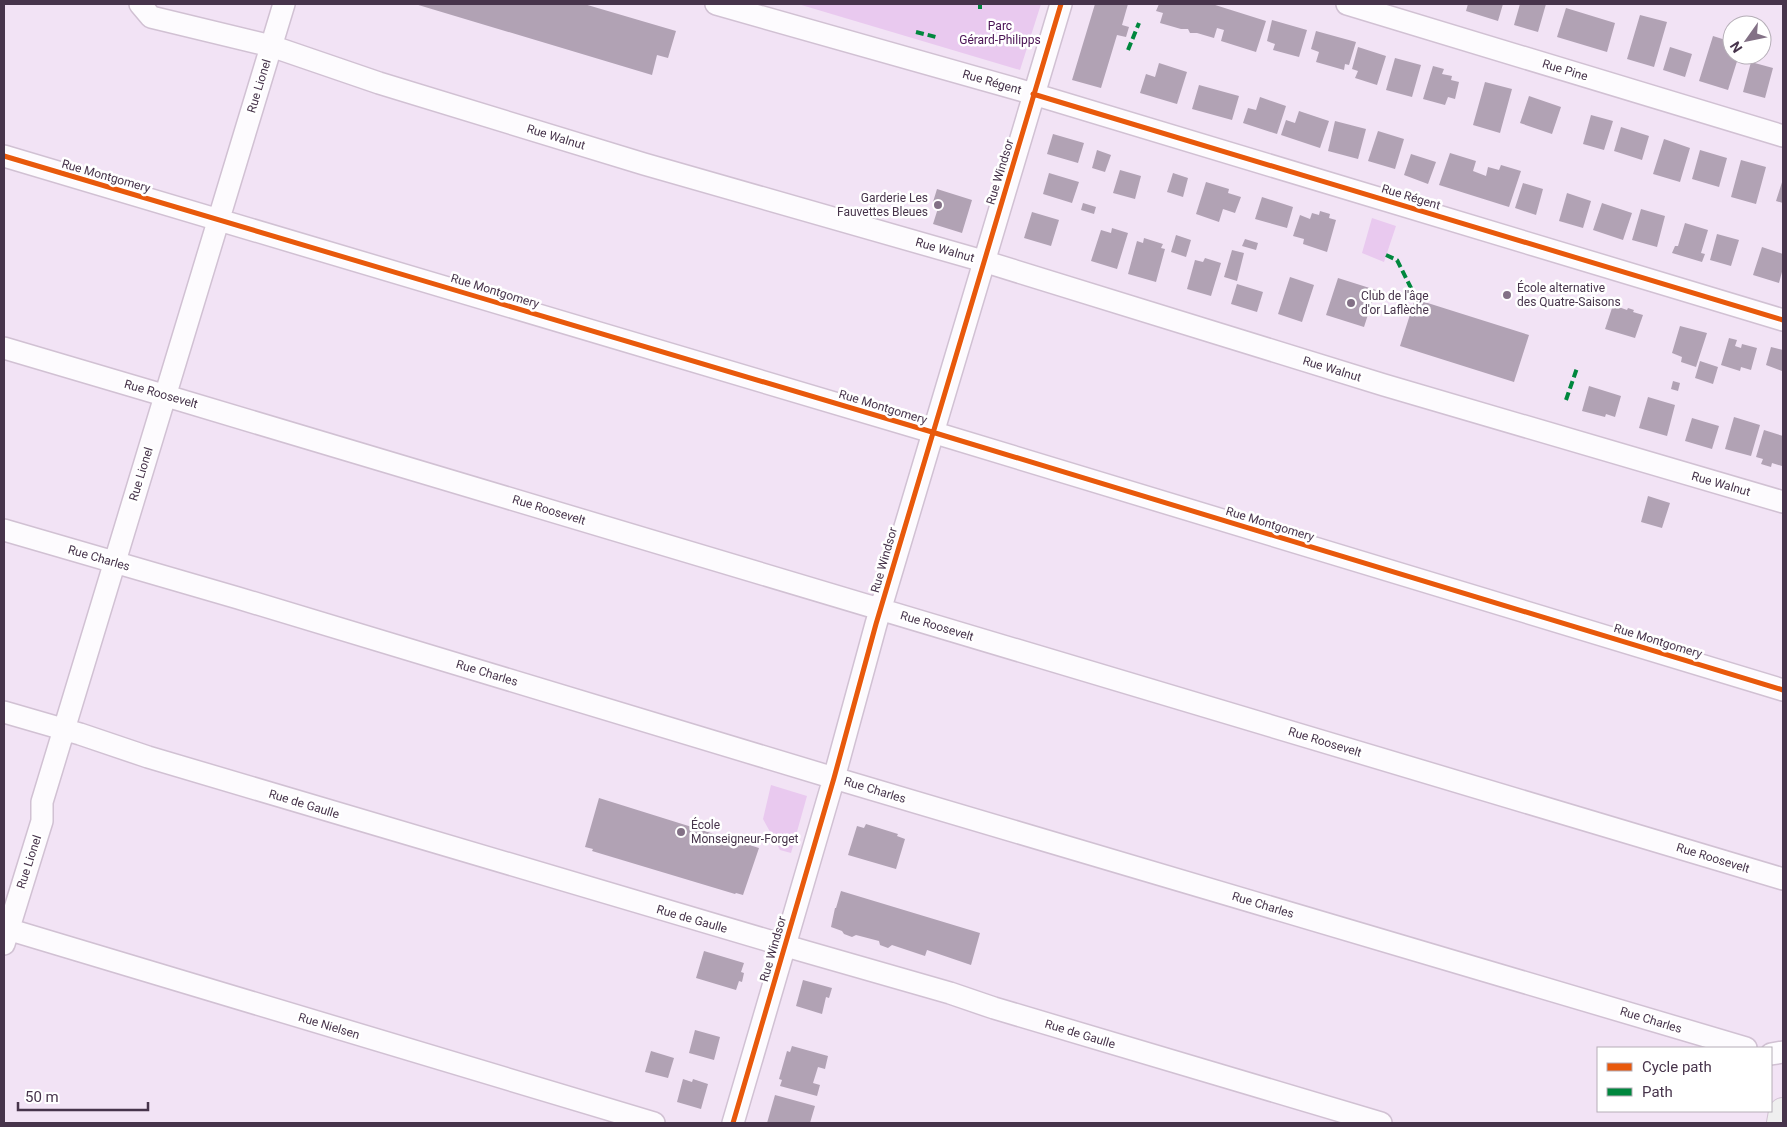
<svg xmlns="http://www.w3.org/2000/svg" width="1787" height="1127" font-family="Roboto,sans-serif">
	<rect width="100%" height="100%" fill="#f2e3f5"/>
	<path fill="#e9c9ef" d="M798 4H1041L1020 70Z
		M1372 218 1396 226 1384 262 1362 253Z
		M771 785 807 796 791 853 780 850 763 819Z"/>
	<path fill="#b1a2b4" d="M415 4H584L676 31 668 58 657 55 652 75Z
		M1095 4H1128L1122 25 1129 27 1126 37 1117 35 1101 88 1072 80Z
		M1159 4H1212L1266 21 1256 52 1221 41 1224 30 1217 28 1214 38 1197 33H1190L1188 29H1181L1160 23 1163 13 1156 11Z
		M1468 4H1503L1498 21 1466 11Z
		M1520 4H1546L1538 32 1514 25Z
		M1566 8 1615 23 1607 52 1557 37Z
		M1640 15 1667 22 1654 67 1627 59Z
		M1272 20 1307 30 1299 57 1273 50 1275 44 1267 41Z
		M1316 31 1356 42 1349 65 1345 64 1344 70 1316 62 1319 52 1311 49Z
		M1713 36 1732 42V55H1739L1728 90 1699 81Z
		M1358 47 1386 56 1377 85 1355 78 1358 71 1352 69Z
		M1670 47 1692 54 1685 77 1663 70Z
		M1395 58 1421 65 1412 97 1386 90Z
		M1751 62 1773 68 1765 98 1743 92Z
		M1159 63 1187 72 1177 104 1140 93 1146 74 1155 77Z
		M1433 66 1444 69 1442 74 1452 76 1451 80 1459 82 1455 99 1448 97 1445 105 1423 99Z
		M1485 82 1512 89 1500 133 1473 125Z
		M1199 85 1239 96 1232 120 1192 109Z
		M1529 96 1561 107 1552 134 1520 123Z
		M1260 97 1286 106 1277 134 1243 123 1248 108 1256 110Z
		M1299 111 1329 121 1320 148 1281 135 1286 120 1295 123Z
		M1591 115 1613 121 1604 150 1583 144Z
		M1335 121 1366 129 1358 159 1328 151Z
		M1621 127 1649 136 1642 160 1614 151Z
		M1378 131 1404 139 1395 169 1368 161Z
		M1053 134 1084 143 1078 163 1047 154Z
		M1664 139 1690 148 1680 182 1653 174Z
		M1097 150 1111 155 1105 172 1092 168Z
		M1700 150 1727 158 1719 187 1692 179Z
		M1450 153 1476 161 1473 171 1486 176 1488 167 1499 170 1501 165 1521 171 1509 207 1439 185Z
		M1411 154 1436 162 1428 184 1404 175Z
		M1741 160 1766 167 1756 204 1731 197Z
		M1120 170 1141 176 1135 199 1113 193Z
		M1049 173 1079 182 1072 203 1043 194Z
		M1173 173 1188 178 1183 197 1167 192Z
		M1783 179V203L1776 201Z
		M1206 182 1229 189 1228 193 1241 197 1235 213 1223 209 1219 222 1196 214Z
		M1523 183 1543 189 1536 215 1515 208Z
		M937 189 972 200 962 233 933 224 939 205 933 202Z
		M1567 193 1591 201 1583 228 1559 221Z
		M1262 197 1293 207 1287 228 1255 219Z
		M1083 203 1096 207 1094 214 1081 210Z
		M1602 203 1632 213 1623 240 1593 230Z
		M1641 209 1665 216 1657 247 1632 240Z
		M1320 211 1330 214 1329 218 1336 220 1327 252 1303 244 1304 239 1293 236 1300 215 1310 219 1312 213 1319 215Z
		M1032 212 1059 220 1051 246 1024 238Z
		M1685 223 1708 230 1701 253 1705 254 1702 262 1672 253 1675 246H1678Z
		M1112 228 1128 233 1117 269 1091 261 1101 230 1111 233Z
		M1717 234 1739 240 1731 266 1710 260Z
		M1176 235 1191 240 1186 257 1171 252Z
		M1144 238 1163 244 1161 248 1165 249 1156 282 1128 274 1137 241 1143 243Z
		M1245 239 1258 243 1256 250 1242 246Z
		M1762 247 1783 254V268L1779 283 1753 275Z
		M1232 250 1244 253 1237 281 1224 277Z
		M1205 258 1221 263 1211 296 1187 289 1195 260 1203 262Z
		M1290 277 1314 285 1302 322 1278 314Z
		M1338 278 1376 290 1364 327 1326 315Z
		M1237 284 1263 292 1257 312 1231 304Z
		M1415 299 1529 335 1514 382 1400 346Z
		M1613 305 1627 310 1628 308 1634 310 1633 312 1643 315 1635 338 1605 329Z
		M1680 326 1707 333 1696 367 1681 362 1682 357 1672 353Z
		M1729 338 1737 340 1735 346 1741 348 1742 344 1757 348 1751 370 1741 367 1740 371 1721 365Z
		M1771 347 1783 350 1782 371 1766 365Z
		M1700 361 1718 367 1713 384 1695 378Z
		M1673 381 1680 383 1678 391 1671 389Z
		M1589 386 1621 396 1615 417 1606 414 1605 417 1582 411Z
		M1648 397 1675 405 1667 436 1639 428Z
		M1734 417 1760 425 1751 456 1725 449Z
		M1692 418 1719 426 1712 449 1685 441Z
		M1764 430 1783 436 1782 466 1772 463 1771 467 1761 464 1763 459 1756 457Z
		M1648 496 1670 503 1662 528 1641 522Z
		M599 798 759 848 743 895 736 893 735 894 592 851 593 849 585 847Z
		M866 824 898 834 897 836 905 839 896 869 848 855 857 826 864 828Z
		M841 891 980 933 971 965 927 950 925 956 892 945 888 948 880 945 879 941 856 935 852 937 844 934 842 931 831 927 835 908H836Z
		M704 951 744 963 741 972 744 973 742 982 739 981 736 990 696 978Z
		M803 980 832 988 829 998 826 997 822 1014 796 1006Z
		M695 1030 720 1037 714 1060 689 1053Z
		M792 1046 828 1056 825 1069 818 1067 813 1083 820 1085 817 1096 780 1086 782 1080 779 1079 787 1051 790 1052Z
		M651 1051 674 1058 668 1078 645 1072Z
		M683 1079 692 1082 693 1079 708 1084 701 1109 677 1102Z
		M775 1095 815 1106 810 1123H767Z"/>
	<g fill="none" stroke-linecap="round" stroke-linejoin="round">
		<defs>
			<path id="street" d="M140 4 151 17 271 46 379 83 644 164 983 261 1384 385 1783 502
				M716 4 1020 90 1783 320
				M1347 4 1783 136
				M4 156 932 432 1783 690
				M4 348 180 400 1783 879
				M4 530 238 598 834 778 1746 1048
				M4 712 80 734 148 757 800 950 950 993 994 1008 1381 1123
				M4 928 654 1123
				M4 944 42 821V802L284 4
				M1771 1054 1783 1052
				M733 1123 834 778 876 624 1061 4"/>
			<path id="secondary" d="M1781 1123 1783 1112"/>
		</defs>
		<use href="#street" stroke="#d1c1d3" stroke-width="24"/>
		<use href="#secondary" stroke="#d1c1d3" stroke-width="30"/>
		<use href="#street" stroke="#fdfbfe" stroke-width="21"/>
		<use href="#secondary" stroke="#efefef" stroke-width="28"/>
		<path stroke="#00873e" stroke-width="4" stroke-dasharray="8 4" stroke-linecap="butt" d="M980 9V4
			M916 32 936 37
			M1128 50 1139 23
			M1386 255 1397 260 1411 288 1406 301
			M1566 400 1577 368"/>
		<defs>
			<path id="cycleway" d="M1033 94 1783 320
				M4 156 932 432 1783 690
				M733 1123 834 778 876 624 1061 4"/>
		</defs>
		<use href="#cycleway" stroke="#fff" stroke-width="8"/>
		<use href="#cycleway" stroke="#e8590c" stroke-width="5"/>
	</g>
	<g fill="#837186" stroke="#fff" stroke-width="2">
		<circle cx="938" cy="205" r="5"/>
		<circle cx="1507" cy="295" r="5"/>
		<circle cx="1351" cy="303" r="5"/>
		<circle cx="681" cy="832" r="5"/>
	</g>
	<g text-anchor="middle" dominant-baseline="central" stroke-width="5" stroke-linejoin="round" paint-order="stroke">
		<g font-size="12" fill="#491253" stroke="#fff">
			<text x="1000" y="26">Parc<tspan x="1000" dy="14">Gérard-Philipps</tspan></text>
		</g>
		<g font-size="12" fill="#47344b" stroke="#fff">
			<text transform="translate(1565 70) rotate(17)">Rue Pine</text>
			<text transform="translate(992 82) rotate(16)">Rue Régent</text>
			<text transform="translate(259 86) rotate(-73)">Rue Lionel</text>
			<text transform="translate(556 137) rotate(17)">Rue Walnut</text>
			<text transform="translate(1000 172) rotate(-73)">Rue Windsor</text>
			<text transform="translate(106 176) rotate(16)">Rue Montgomery</text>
			<text transform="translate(1411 197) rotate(17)">Rue Régent</text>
			<text transform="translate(945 250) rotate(16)">Rue Walnut</text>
			<text transform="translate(495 291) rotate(17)">Rue Montgomery</text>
			<text transform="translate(1332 369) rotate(17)">Rue Walnut</text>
			<text transform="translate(161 394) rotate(16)">Rue Roosevelt</text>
			<text transform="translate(883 407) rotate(17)">Rue Montgomery</text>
			<text transform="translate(141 474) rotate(-73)">Rue Lionel</text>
			<text transform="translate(1721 484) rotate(16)">Rue Walnut</text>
			<text transform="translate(549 510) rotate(17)">Rue Roosevelt</text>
			<text transform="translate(1270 524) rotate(17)">Rue Montgomery</text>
			<text transform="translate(99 558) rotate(16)">Rue Charles</text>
			<text transform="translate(884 560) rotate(-74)">Rue Windsor</text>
			<text transform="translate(937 626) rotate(17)">Rue Roosevelt</text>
			<text transform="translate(1658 641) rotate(17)">Rue Montgomery</text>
			<text transform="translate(487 673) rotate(17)">Rue Charles</text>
			<text transform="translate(1325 742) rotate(17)">Rue Roosevelt</text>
			<text transform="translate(875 790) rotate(17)">Rue Charles</text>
			<text transform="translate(304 804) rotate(17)">Rue de Gaulle</text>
			<text transform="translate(1713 858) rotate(17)">Rue Roosevelt</text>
			<text transform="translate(29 862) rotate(-72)">Rue Lionel</text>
			<text transform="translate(1263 905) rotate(17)">Rue Charles</text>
			<text transform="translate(692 919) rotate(16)">Rue de Gaulle</text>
			<text transform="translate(773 949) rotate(-74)">Rue Windsor</text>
			<text transform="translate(1651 1020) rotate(17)">Rue Charles</text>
			<text transform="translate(329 1026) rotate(17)">Rue Nielsen</text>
			<text transform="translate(1080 1034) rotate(17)">Rue de Gaulle</text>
		</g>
		<g font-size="12" fill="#47344b" stroke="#fff" text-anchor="start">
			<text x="928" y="198" text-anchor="end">Garderie Les<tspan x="928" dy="14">Fauvettes Bleues</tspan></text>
			<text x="1517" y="288">École alternative<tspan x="1517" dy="14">des Quatre-Saisons</tspan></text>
			<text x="1361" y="296">Club de l'âge<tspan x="1361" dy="14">d'or Laflèche</tspan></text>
			<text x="691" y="825">École<tspan x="691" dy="14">Monseigneur-Forget</tspan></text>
		</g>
	</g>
	<rect width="1787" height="1127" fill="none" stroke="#47344b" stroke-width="10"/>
	<rect x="1597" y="1047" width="175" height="65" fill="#ffffff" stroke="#b5aeb7"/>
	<rect x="1607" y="1063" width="25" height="8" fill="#e8590c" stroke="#b5aeb7"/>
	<text x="1642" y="1072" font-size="15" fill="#47344b">Cycle path</text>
	<rect x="1607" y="1088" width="25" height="8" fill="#00873e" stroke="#b5aeb7"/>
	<text x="1642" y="1097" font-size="15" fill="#47344b">Path</text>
	<g transform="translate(1747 40) rotate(237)"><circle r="24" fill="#ffffff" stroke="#b5aeb7"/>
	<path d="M0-4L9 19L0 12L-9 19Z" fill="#837186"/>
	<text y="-8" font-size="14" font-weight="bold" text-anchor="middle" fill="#47344b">N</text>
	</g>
	<path d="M18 1102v8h130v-8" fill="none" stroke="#47344b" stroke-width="2.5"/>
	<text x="25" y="1102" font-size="15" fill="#47344b" stroke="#ffffff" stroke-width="4" paint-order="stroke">50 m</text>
</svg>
